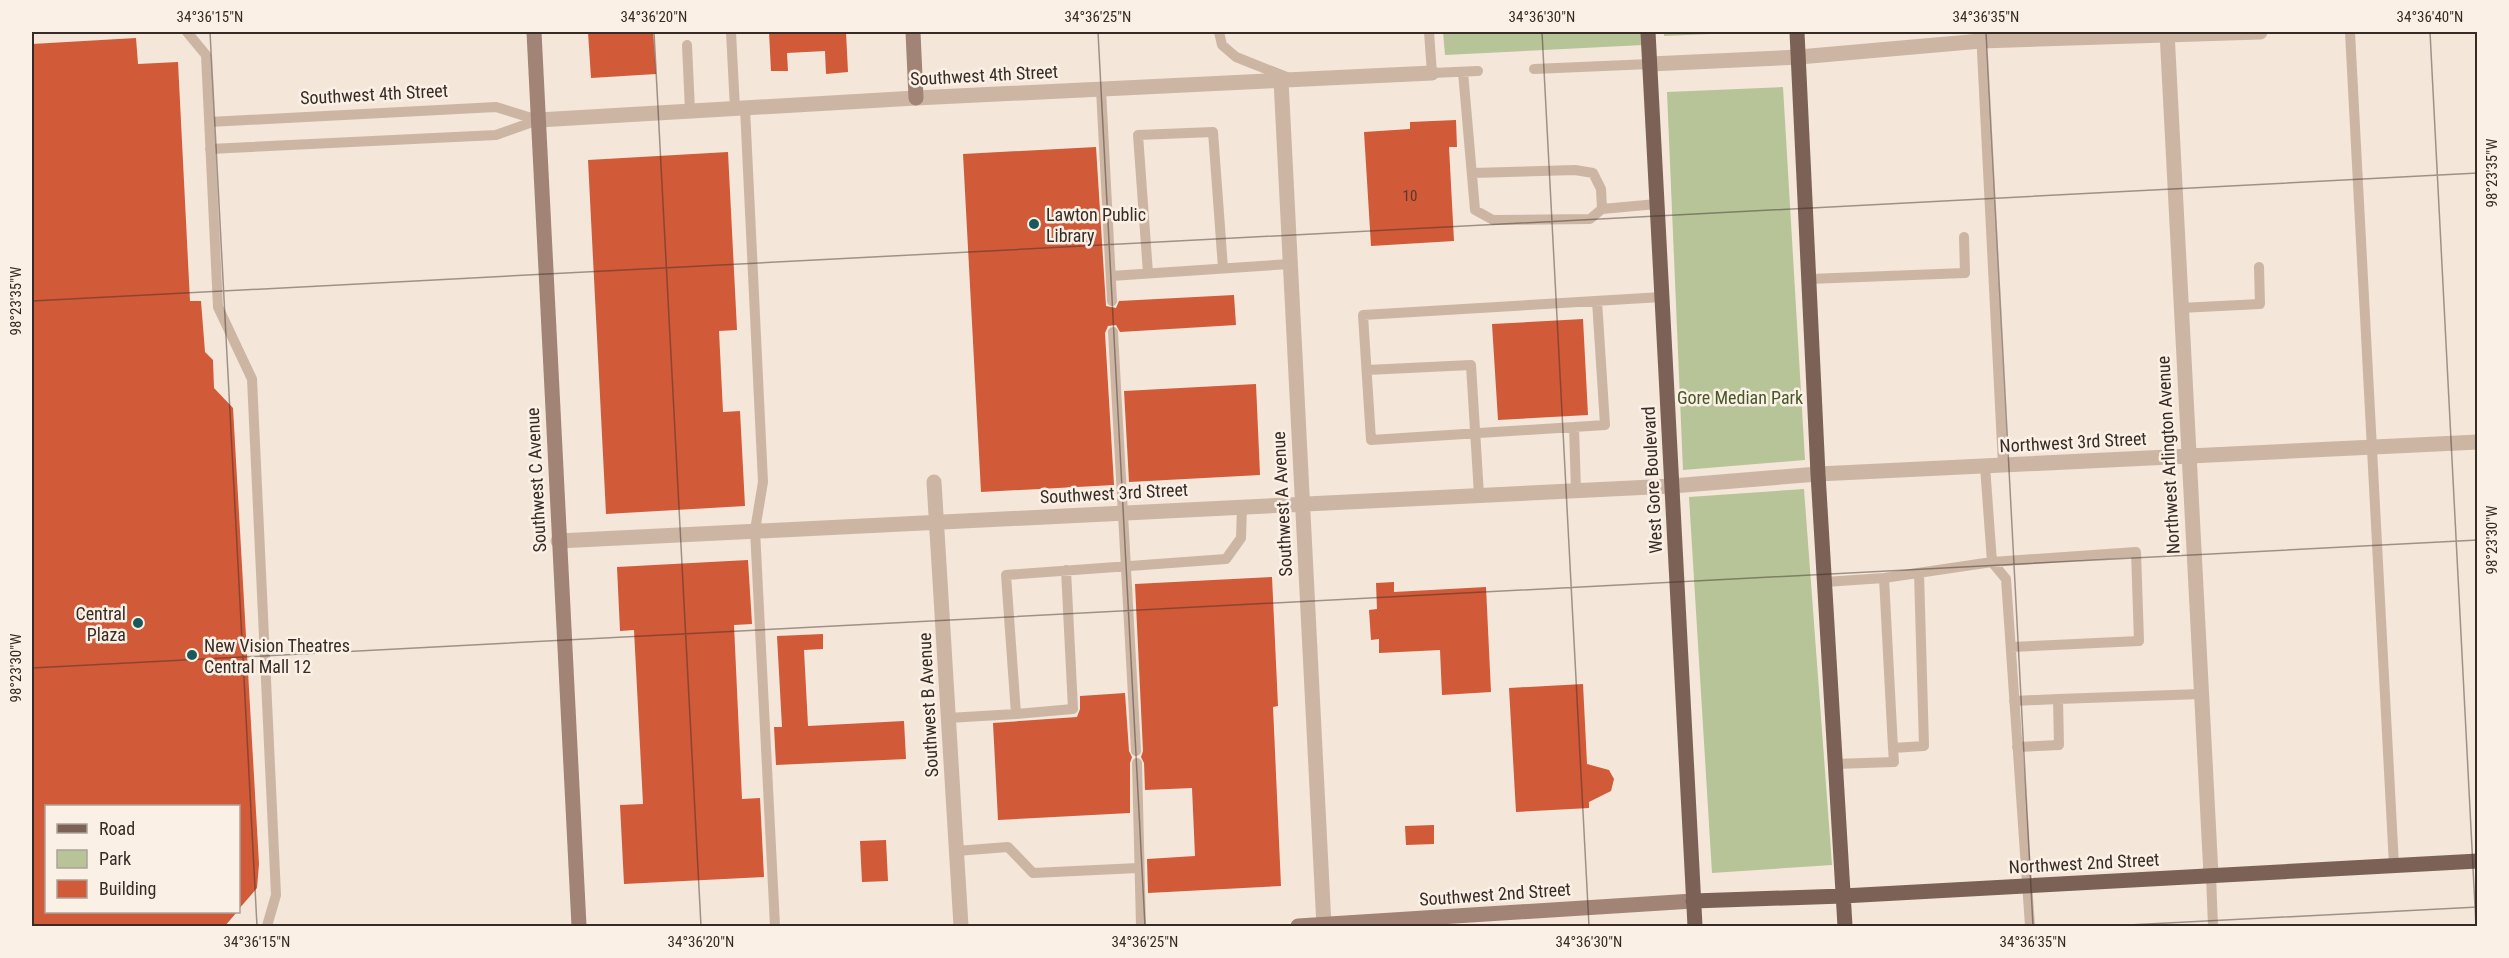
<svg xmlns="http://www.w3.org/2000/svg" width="2509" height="958" font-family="'Roboto Condensed',sans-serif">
	<rect width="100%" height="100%" fill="#f4e6d9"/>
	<path fill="#b6c497" d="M1443 32H1642L1643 45 1445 55Z
		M1664 32H1756L1664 36Z
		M1783 87 1805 460 1683 470 1667 92Z
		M1804 489 1832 865 1712 873 1689 497Z"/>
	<path fill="#d15a39" d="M588 32H653L656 74 591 78Z
		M769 32H846L848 72 826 74 825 51 787 53 788 71H771Z
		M136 38 138 64 178 62 190 301H201L205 352 213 360 214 388 233 408 259 864 257 888 238 910V807H46V912H237L224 927H32V44Z
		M1456 120 1457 147H1449L1454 241 1371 246 1364 132 1410 129V122Z
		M1096 147 1106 306 1116 308 1119 301 1234 295 1236 325 1120 332 1116 325 1108 326 1105 333 1114 485 981 492 963 154Z
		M728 152 737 330 719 331 723 412 740 411 745 506 606 514 588 160Z
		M1583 319 1588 415 1498 420 1492 324Z
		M1256 384 1260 475 1129 482 1124 391Z
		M748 560 752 624 734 625 742 799 760 798 764 877 624 884 620 805 643 804 634 630 620 631 617 567Z
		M1272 577 1278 706 1273 707 1281 886 1148 893 1147 859 1195 856 1192 788 1145 790 1144 763 1141 757 1143 751 1135 584Z
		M1394 582V592L1486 587 1491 692 1442 695 1440 650 1379 653V639L1371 640 1369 610 1377 609 1376 583Z
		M823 634V649L804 650 808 726 904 721 906 759 776 765 774 727H782L777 636Z
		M1583 684 1587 764 1609 770 1614 779 1611 791 1589 802V808L1516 812 1509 688Z
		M1125 693 1129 751 1132 757 1130 763V813L998 820 993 723 1077 717 1080 709V696Z
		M1434 825V844L1406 845 1405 826Z
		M886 840 888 881 862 882 860 841Z"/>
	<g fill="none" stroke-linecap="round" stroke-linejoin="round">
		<path stroke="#cdb5a4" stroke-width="10" d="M187 32 206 55 218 307 252 379 276 895 267 926
			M731 32 735 109
			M1219 32 1222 45 1236 57 1289 78
			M1429 32 1432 73 1478 71
			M1981 32 2003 465
			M2350 32 2394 866
			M687 45 690 111
			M1534 69 1650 64
			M1463 72 1475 210 1493 220 1590 219 1602 209 1601 189 1593 173 1575 170 1472 173
			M1101 89 1112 301
			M745 108 763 482 755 530 775 926
			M209 122 496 107 538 120
			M210 149 496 135 538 120
			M1602 209 1657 204
			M1148 273 1138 135 1213 132 1223 268
			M1111 276 1290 264
			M1809 279 1965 273 1964 237
			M1597 301 1605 425 1371 440 1363 315 1662 297
			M2180 308 2260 304 2259 267
			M1113 332 1136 751
			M1367 370 1471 365 1479 495
			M1574 427 1576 491
			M1985 466 1992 562 2006 579 2030 926
			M1884 578 1893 748 1924 746 1919 573
			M1825 582 1884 578 1992 562 2136 552 2139 641 2011 647
			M2014 701 2058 699
			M1016 714 1073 709 1066 570
			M948 718 1016 714 1006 575 1226 559 1241 538 1242 507
			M2017 747 2059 745 2058 699 2201 694
			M1137 763 1141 926
			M1835 764 1894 762 1893 748
			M956 851 1008 847 1033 873 1138 868
			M2211 875 2213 926"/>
		<path stroke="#cdb5a4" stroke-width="15" d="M2167 32 2211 875
			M1650 64 1799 57 1981 41 2260 32
			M1281 80 1324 926
			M538 120 916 98 1432 73
			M934 482 961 926
			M558 541 1672 486 1818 474 2478 442"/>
		<path stroke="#a18475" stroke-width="15" d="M534 32 579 926
			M913 32 916 98
			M1298 926 1693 901"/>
		<path stroke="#7b6156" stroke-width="15" d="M1648 32 1695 926
			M1797 32 1818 474 1845 926
			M1693 901 1843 896 2478 861"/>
	</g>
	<path fill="none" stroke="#372b26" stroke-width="1.5" stroke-opacity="0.45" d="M210 32 257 926M654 32 701 926M1098 32 1145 926M1542 32 1589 926M1986 32 2033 926M2430 32 2476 926M32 301 2478 173M32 668 2478 540M2109 926 2478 907"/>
	<g fill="#185a5c" stroke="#fbf0e5" stroke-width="2">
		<circle cx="1034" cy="224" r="6"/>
		<circle cx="138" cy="623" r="6"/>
		<circle cx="192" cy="655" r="6"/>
	</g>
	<g text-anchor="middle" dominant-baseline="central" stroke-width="5" stroke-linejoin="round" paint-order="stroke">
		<g font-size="15" fill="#5e372b">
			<text x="1410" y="196">10</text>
		</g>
		<g font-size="18" fill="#372b26" stroke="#fbf0e5">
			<text transform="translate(984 75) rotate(-3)">Southwest 4th Street</text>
			<text transform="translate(374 94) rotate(-3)">Southwest 4th Street</text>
			<text transform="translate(2073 442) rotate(-3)">Northwest 3rd Street</text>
			<text transform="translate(2168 455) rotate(-93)">Northwest Arlington Avenue</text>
			<text transform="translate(536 480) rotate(-93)">Southwest C Avenue</text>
			<text transform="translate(1652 480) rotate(-93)">West Gore Boulevard</text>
			<text transform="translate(1114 493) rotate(-3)">Southwest 3rd Street</text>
			<text transform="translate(1282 504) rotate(-93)">Southwest A Avenue</text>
			<text transform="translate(928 705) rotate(-93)">Southwest B Avenue</text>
			<text transform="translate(2084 863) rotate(-3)">Northwest 2nd Street</text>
			<text transform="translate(1495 894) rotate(-4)">Southwest 2nd Street</text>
		</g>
		<g font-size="18" fill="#372b26" stroke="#fbf0e5" text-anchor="start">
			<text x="1046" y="214">Lawton Public<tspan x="1046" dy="21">Library</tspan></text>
			<text x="126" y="613" text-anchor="end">Central<tspan x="126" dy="21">Plaza</tspan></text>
			<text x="204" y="645">New Vision Theatres<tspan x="204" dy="21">Central Mall 12</tspan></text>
		</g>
		<g font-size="18" fill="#475828" stroke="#fbf0e5">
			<text x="1740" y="397">Gore Median Park</text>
		</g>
	</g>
	<rect width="2509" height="958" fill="none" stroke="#fbf0e5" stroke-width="66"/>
	<rect x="45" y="805" width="195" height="108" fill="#fbf0e5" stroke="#ada199" stroke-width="1.5"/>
	<rect x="57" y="824" width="30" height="9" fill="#7b6156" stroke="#ada199" stroke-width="1.5"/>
	<text x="99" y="835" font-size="18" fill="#372b26">Road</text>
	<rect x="57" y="850" width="30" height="18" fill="#b6c497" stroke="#ada199" stroke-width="1.5"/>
	<text x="99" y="865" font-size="18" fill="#372b26">Park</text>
	<rect x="57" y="880" width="30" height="18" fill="#d15a39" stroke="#ada199" stroke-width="1.5"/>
	<text x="99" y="895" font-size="18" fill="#372b26">Building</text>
	<rect x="33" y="33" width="2443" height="892" fill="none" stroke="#372b26" stroke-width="2"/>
	<g font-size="15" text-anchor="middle" fill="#372b26">
		<text x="210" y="22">34°36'15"N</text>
		<text x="654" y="22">34°36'20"N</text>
		<text x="1098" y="22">34°36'25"N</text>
		<text x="1542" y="22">34°36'30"N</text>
		<text x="1986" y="22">34°36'35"N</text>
		<text x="2430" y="22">34°36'40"N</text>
		<text transform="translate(2492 173) rotate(-90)" y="5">98°23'35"W</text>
		<text transform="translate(16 301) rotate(-90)" y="5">98°23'35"W</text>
		<text transform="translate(2492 540) rotate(-90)" y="5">98°23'30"W</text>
		<text transform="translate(16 668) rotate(-90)" y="5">98°23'30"W</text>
		<text x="257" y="947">34°36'15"N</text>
		<text x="701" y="947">34°36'20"N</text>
		<text x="1145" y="947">34°36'25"N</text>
		<text x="1589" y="947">34°36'30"N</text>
		<text x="2033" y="947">34°36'35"N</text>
	</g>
</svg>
